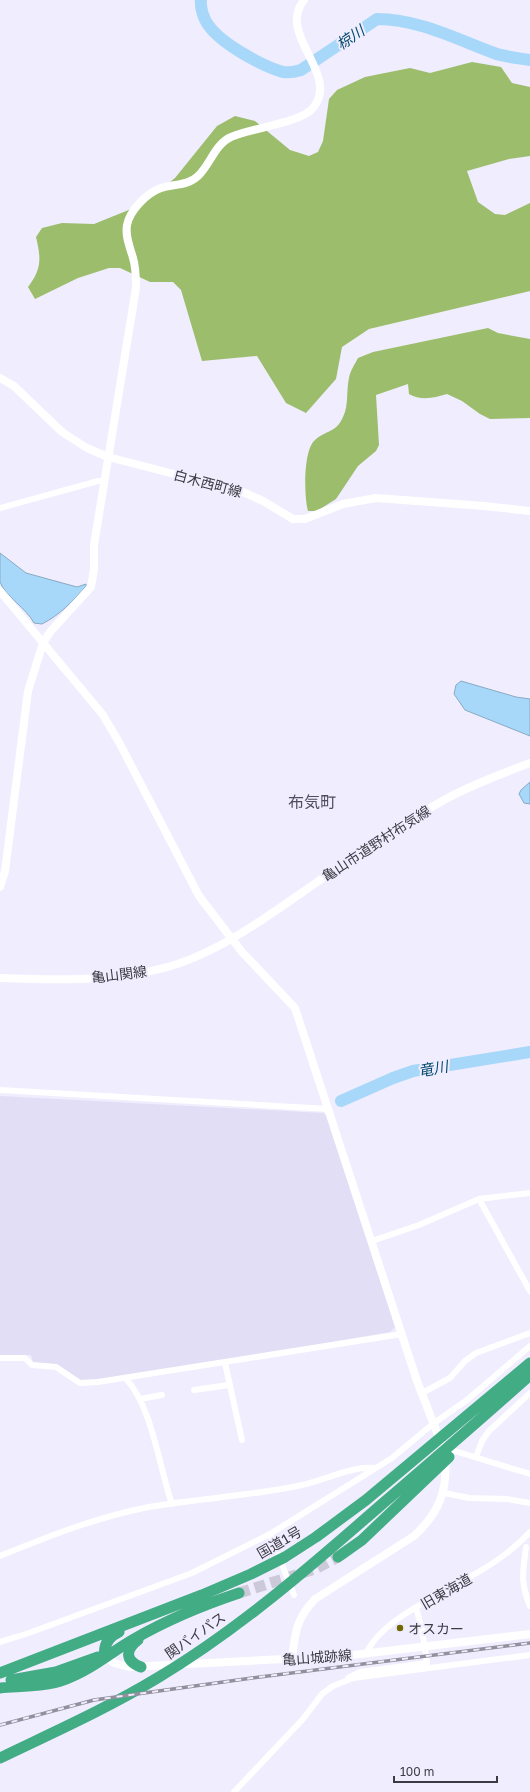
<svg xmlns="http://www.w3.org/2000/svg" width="530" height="1792" font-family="'Golos Text','Noto Sans JP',sans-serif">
	<rect width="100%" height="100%" fill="#f0edfe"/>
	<path fill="#e2def5" d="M0 1096 323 1113 328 1117 395 1327 390 1332 151 1373 81 1381 57 1365 33 1363 31 1355 0 1356Z"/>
	<path fill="#9cbd6c" d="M472 62 501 67 512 83 530 87V156L509 159 467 171 478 202 495 214 505 215 530 203V291L369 329 342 347 336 379 306 413 286 403 257 356 202 361 181 290 173 282H150L120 268H109L78 278 35 299 28 287C42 269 41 258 36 237L42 228 62 223 94 224 141 205 175 178 217 126 235 116 255 121 290 150 309 156 318 152 323 141 329 99 337 90 365 77 410 68 430 73Z
		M488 328 498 333 530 339V418L490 419 480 414 462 401 447 394C434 398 421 401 409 394L408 384 376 395 379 445 376 451 358 466 336 499 317 511H308C304 497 303 450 315 440 326 430 336 433 343 417 349 405 346 391 349 378 350 371 355 364 358 358L373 352Z"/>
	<path fill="#a8d8f9" stroke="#88a9c2" d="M0 553 26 573 77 587 86 584V586C73 601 60 615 42 624L34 623C27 609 5 596 0 582 0 574 0 561 0 553Z
		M461 681 516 697 530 699V736L465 710 454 694 456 685Z
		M530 782V804L524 803 519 794 521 790Z"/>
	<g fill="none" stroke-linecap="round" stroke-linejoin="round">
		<path stroke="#a8d8f9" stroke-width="12" d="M201 0C200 8 204 20 209 26 222 44 262 66 283 72 290 73 295 72 301 70L377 19C418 19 456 39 494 53 505 57 518 58 530 60
			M341 1101 393 1078 413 1071 530 1052"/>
		<path stroke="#ccc9d9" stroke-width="11" stroke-dasharray="11 5.5" stroke-linecap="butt" d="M239 1593 315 1569 338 1557"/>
		<path stroke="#fff" stroke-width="6" d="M0 508 98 481H104
			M0 1090 329 1109
			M479 1199 530 1291
			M372 1241 419 1225 479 1199 530 1193
			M0 1358H25L32 1365 56 1367 80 1383 98 1382 402 1334
			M225 1363 242 1440
			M126 1379C152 1406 159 1467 172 1504
			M194 1390 229 1385
			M422 1393 450 1378 465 1361 476 1353 530 1333
			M140 1399 162 1395
			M445 1448 530 1474
			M476 1457 482 1441 489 1431 530 1393
			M444 1493 469 1498 507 1499 530 1503
			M270 1534 294 1595
			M526 1547C523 1571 520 1583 530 1606
			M0 1556C49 1536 97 1517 149 1507 200 1498 252 1496 302 1485 326 1480 350 1466 375 1468
			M0 1642 26 1634 192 1573 270 1534 392 1458 434 1423 467 1400 530 1346
			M366 1654C381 1618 447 1592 480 1571 499 1560 515 1548 530 1532
			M348 1678 360 1672 427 1663 422 1629 416 1608
			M234 1792 303 1719 322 1694 333 1686 353 1678 530 1655"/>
		<path stroke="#fff" stroke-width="8" d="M0 378 14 386 62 432 87 448 108 457 186 477 216 483 234 488 263 501 293 519H305L343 504 376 498 484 506 530 511
			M0 591 103 715 120 744 199 896 242 952 295 1008 417 1381 441 1443
			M0 887 5 871 28 691 43 643 50 632 91 587 94 569V545L136 288C136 278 136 267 133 258 130 247 125 237 127 225 130 210 147 193 161 188 172 184 188 186 198 176 210 165 215 144 231 137 250 128 301 123 313 108 341 74 276 35 304 0
			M0 978C57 980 116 982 171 966 224 950 275 911 320 880 360 852 401 824 444 800 471 785 501 774 530 763
			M105 1657 114 1663 129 1667 344 1656 530 1634
			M292 1659C295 1633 296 1619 315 1599L414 1536C438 1514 448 1491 445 1459"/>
		<path stroke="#42ac84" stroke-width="11" d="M338 1557 362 1540 449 1457
			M138 1640C125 1650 125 1661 141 1667
			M105 1657C103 1645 108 1637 119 1632
			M0 1673 202 1595 251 1574 285 1557 316 1537 366 1500 530 1363
			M11 1680 56 1672 98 1657
			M0 1688C22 1686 45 1687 66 1679 91 1670 111 1652 134 1639 167 1620 203 1605 239 1593
			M0 1758C54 1732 108 1708 159 1677 239 1629 310 1567 381 1505 431 1462 481 1419 530 1375"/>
		<defs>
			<path id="rail" d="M0 1725 94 1700 252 1678 530 1643"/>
		</defs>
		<use href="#rail" stroke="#92909c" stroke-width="3.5"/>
		<use href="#rail" stroke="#f0edfe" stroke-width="2" stroke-dasharray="6" stroke-linecap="butt"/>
	</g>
	<circle fill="#716800" stroke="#f0edfe" stroke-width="1.5" cx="400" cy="1628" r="4"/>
	<g text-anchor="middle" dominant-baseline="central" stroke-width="4" stroke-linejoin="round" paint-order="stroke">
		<g font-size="14" fill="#3c3b43" stroke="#f0edfe">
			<text transform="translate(208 483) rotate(15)">白木西町線</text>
			<text transform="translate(376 843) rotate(-33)">亀山市道野村布気線</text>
			<text transform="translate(119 974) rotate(-7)">亀山関線</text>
			<text transform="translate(279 1542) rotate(-30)">国道1号</text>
			<text transform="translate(446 1591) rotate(-30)">旧東海道</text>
			<text transform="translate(195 1635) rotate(-35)">関バイパス</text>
			<text transform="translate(317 1657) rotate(-4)">亀山城跡線</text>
		</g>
		<g font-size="14" fill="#3c3b43" stroke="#f0edfe" text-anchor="start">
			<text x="408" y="1628">オスカー</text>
		</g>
		<g font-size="15" font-style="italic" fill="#044a6e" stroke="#f0edfe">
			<text transform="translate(350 37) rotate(-34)">椋川</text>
			<text transform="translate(433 1068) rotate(-10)">竜川</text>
		</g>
		<g font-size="16" fill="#514d5f" stroke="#f0edfe">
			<text x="312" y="802">布気町</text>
		</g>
	</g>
	<path d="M394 1776v6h103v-6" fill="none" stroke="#3c3b43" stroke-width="2"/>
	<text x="400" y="1776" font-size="12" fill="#3c3b43" stroke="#f0edfe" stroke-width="3" paint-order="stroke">100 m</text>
</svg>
